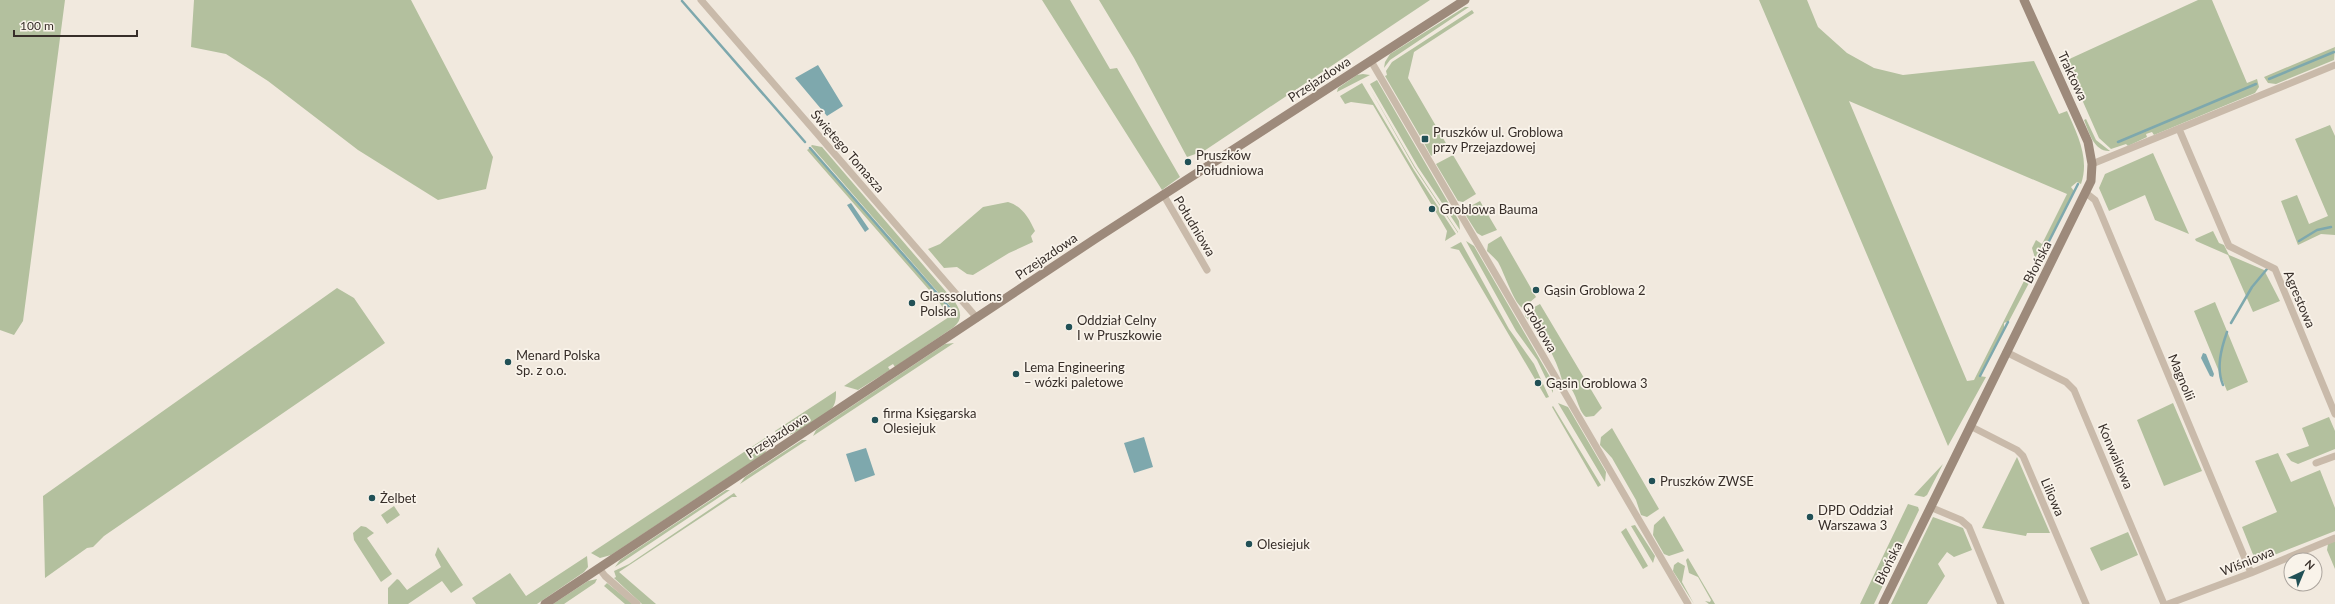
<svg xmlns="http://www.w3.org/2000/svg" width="2335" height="604" font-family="Lato,sans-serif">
	<rect width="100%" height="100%" fill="#f1e9de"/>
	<path fill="#b3c09e" d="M0 0H65L23 321 14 335 0 330Z
		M194 0H411L493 157 486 189 438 200 358 150 268 81 226 54 191 47Z
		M1042 0H1070L1110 69 1117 68 1180 177 1162 190Z
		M1099 0H1430L1204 151 1187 157 1134 58Z
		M1759 0H1807L1818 27 1847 53 1874 68 1903 75 2034 61 2059 114 2067 111C2077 134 2090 158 2081 184L2077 182 2071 187 2074 191 2045 248 2041 251V255H2037L2035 258 2032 248 2036 240 2042 244 2067 194 1849 101 1967 381 1974 380 2027 275 2032 269 2035 275V280L2029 283 2009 321 2004 323V328L1979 376 1986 377 1948 446Z
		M2198 0H2212L2247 83 2257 79 2259 87 2255 93 2154 135 2152 132 2146 134 2147 137 2128 146 2126 144 2111 149 2099 138 2065 61Z
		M1465 7H1469L1390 60 1384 68 1385 62 1390 54Z
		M1472 10 1474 13 1414 52 1408 78 1447 145 1431 156 1424 143 1428 141 1424 134 1420 136 1385 76 1387 75 1386 71 1392 62Z
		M2335 47 2334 60 2276 84 2268 83 2264 77Z
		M1363 74 1370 75 1337 92 1338 88 1357 75Z
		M1377 80 1459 221 1460 230 1418 167 1370 84Z
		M1362 83 1414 170 1456 234 1445 241 1447 231 1373 105 1351 102 1345 104 1340 96Z
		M1369 87 1415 167 1458 232V233L1414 167Z
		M2086 119 2096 140 2110 151C2094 152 2089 132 2084 120Z
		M2330 125 2335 136V235L2321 234 2298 245 2281 201 2297 195 2309 224 2328 216 2295 139Z
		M812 145 822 147 955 302C961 311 963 319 954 327L895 367 893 364 888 367 890 370 858 390 844 386 949 317 937 299 807 150 810 148 948 307 950 306 811 146Z
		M2153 153 2189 234 2155 220 2145 195 2109 211 2099 188 2105 174Z
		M1453 155 1476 194 1463 202 1458 201 1436 164Z
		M1480 201 1497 230 1482 236 1477 233 1465 214 1467 208Z
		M1008 202C1022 206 1029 218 1035 231L1031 236 1033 242 1009 253 973 275 967 274 957 267 944 268 928 249 940 244 983 207Z
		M2213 231 2219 243 2224 245 2229 255 2264 270 2280 301 2253 312 2228 255 2196 241 2195 239Z
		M1501 236 1536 297 1523 308C1515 306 1504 272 1498 262 1495 258 1491 255 1487 251L1488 244Z
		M1466 241 1474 246 1553 382V393L1537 360 1516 331Z
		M1461 242 1509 329 1534 364 1549 397 1546 398 1459 250 1450 248Z
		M337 288 354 298 385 343 104 536 93 547 87 548 45 578 43 496Z
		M2215 302 2248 382 2227 391 2194 311Z
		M1540 304 1602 408 1594 416 1586 417C1576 409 1579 391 1562 380 1556 357 1542 333 1525 316V312Z
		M954 343 813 436 816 430 945 344Z
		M836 391C836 397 836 402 833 407 827 416 792 437 781 437L776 433 775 431Z
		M1558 403 1568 407 1606 472 1605 482Z
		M2173 403 2202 471 2164 486 2137 420Z
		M1553 406 1601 485 1598 487 1552 407Z
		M2329 417 2335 431V449L2298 464 2291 461 2286 454 2309 446 2302 428Z
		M1612 428 1659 509 1647 517 1641 515 1636 500 1612 458 1600 445 1601 437Z
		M768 436 770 443 765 453 611 555 600 558 591 553Z
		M802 440H807L740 484 745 477Z
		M2278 453 2291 482 2320 470 2335 508V531L2259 561 2254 557 2242 527 2277 512 2255 461Z
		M2017 457 2050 533H2027L2026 536 1982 528Z
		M1943 464 1927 495 1924 497 1914 495Z
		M726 490H730L615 567 620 560Z
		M734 493 737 497H732L619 572 656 604H642L614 578 616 577 614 571 629 564Z
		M1908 504 1918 507 1919 510 1874 604H1860Z
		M394 506 400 515 387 524 381 515Z
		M1664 516 1684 551 1669 556 1664 554 1653 535 1654 525Z
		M1933 517 1963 528 1972 550 1954 557 1947 552 1938 564 1945 576 1927 604H1891Z
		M1635 525 1655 556 1653 563 1631 526Z
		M361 526 366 527 374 533 367 538 392 574 381 582 354 540 353 533Z
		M1626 528 1648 566 1643 569 1621 532Z
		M2128 532 2138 555 2101 571 2090 548Z
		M2335 541V569L2327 550 2328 544Z
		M438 547 463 585 451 593 442 581 408 604H388V588L397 579 399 580 407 590 441 567 435 555Z
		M587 556 588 567 584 572 537 604H476L472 598 510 573 526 596Z
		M1688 558 1715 604H1709L1705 601 1710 602 1711 600 1698 577 1689 573 1686 560Z
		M1678 562 1685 566 1682 582 1694 604 1673 571 1674 565Z
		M597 579 595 583 564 604H553L588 581Z
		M607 583 633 604H625L604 586Z"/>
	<path fill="#7ea8ad" d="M818 65 843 106 827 116 795 78Z
		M851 203 869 229 865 232 847 205Z
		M2203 353 2206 354 2214 374 2213 377 2210 376 2201 358Z
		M1144 437 1153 467 1134 473 1124 443Z
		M866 448 875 475 855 482 846 454Z"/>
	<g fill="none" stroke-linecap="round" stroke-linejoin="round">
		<path stroke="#7ea8ad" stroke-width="2.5" d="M682 1 805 142
			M2269 79 2334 52
			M2118 142 2256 84
			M810 148 949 307
			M2299 241 2317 230 2331 227
			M2042 255 2078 184
			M2231 323 2252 287 2267 269
			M1980 376 2008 322
			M2223 385C2216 368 2221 349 2227 332"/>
		<path stroke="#c9baaa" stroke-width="7" d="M701 0 977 318
			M1371 61 1688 604
			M2179 129 2229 246 2275 269 2335 414
			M2092 164 2335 65
			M2086 193 2095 200 2099 209 2251 573
			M1163 194 1207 270
			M2006 352 2066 382 2074 390 2164 604
			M1970 426 2017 450 2023 456 2086 604
			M2316 463 2335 456
			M1930 507 1961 520 1969 527 2001 604
			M599 568 605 576 637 604
			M2168 604 2251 573 2335 538"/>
		<path stroke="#9d8a7b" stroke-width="9" d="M545 604 1095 239 1465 0
			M1883 604 2091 181 2092 164 2088 142 2024 0"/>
	</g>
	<g fill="#215056" stroke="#f9f3ea" stroke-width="1.5">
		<rect x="1421" y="135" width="8" height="8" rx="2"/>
		<circle cx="1188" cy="162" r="4"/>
		<circle cx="1432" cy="209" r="4"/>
		<circle cx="1536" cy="290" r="4"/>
		<circle cx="912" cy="303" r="4"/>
		<circle cx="1069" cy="327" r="4"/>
		<circle cx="508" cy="362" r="4"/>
		<circle cx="1016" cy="374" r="4"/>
		<circle cx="1538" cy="383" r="4"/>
		<circle cx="875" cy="420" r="4"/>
		<circle cx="1652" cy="481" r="4"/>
		<circle cx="372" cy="498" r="4"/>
		<circle cx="1810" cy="517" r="4"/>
		<circle cx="1249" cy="544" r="4"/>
	</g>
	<g text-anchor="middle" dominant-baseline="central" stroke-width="3.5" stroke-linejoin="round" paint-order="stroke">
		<g font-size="13" fill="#372e29" stroke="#f9f3ea">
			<text transform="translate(2073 76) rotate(65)">Traktowa</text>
			<text transform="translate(1319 79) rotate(-33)">Przejazdowa</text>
			<text transform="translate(848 151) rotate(49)">Świętego Tomasza</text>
			<text transform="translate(1195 226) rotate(59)">Południowa</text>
			<text transform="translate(1046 256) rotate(-34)">Przejazdowa</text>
			<text transform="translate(2037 262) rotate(-63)">Błońska</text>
			<text transform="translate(2300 299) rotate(67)">Agrestowa</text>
			<text transform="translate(1540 327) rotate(60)">Groblowa</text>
			<text transform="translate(2182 377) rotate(67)">Magnolii</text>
			<text transform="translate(777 435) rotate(-33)">Przejazdowa</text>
			<text transform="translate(2116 456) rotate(67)">Konwaliowa</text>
			<text transform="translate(2053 497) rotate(67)">Liliowa</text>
			<text transform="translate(2247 561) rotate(-22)">Wiśniowa</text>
			<text transform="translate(1888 563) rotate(-64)">Błońska</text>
		</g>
		<g font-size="13" fill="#372e29" stroke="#f9f3ea" text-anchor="start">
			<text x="1433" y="132">Pruszków ul. Groblowa<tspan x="1433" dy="15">przy Przejazdowej</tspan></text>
			<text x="1196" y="155">Pruszków<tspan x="1196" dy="15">Południowa</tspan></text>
			<text x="1440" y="209">Groblowa Bauma</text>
			<text x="1544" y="290">Gąsin Groblowa 2</text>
			<text x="920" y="296">Glasssolutions<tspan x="920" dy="15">Polska</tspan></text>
			<text x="1077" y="320">Oddział Celny<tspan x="1077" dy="15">I w Pruszkowie</tspan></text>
			<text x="516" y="355">Menard Polska<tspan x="516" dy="15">Sp. z o.o.</tspan></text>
			<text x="1024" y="367">Lema Engineering<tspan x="1024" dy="15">– wózki paletowe</tspan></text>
			<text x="1546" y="383">Gąsin Groblowa 3</text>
			<text x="883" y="413">firma Księgarska<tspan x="883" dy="15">Olesiejuk</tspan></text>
			<text x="1660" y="481">Pruszków ZWSE</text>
			<text x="380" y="498">Żelbet</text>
			<text x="1818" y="510">DPD Oddział<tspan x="1818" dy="15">Warszawa 3</tspan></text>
			<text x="1257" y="544">Olesiejuk</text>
		</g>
	</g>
	<g transform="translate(2303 572) rotate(44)"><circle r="19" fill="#f9f3ea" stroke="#aba49d"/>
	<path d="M0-3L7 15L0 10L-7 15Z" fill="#215056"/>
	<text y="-6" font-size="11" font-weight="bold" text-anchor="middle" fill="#372e29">N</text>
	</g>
	<path d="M14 30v6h123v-6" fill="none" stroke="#372e29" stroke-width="2"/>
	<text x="20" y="30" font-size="12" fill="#372e29" stroke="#f9f3ea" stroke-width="3" paint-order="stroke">100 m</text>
</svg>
